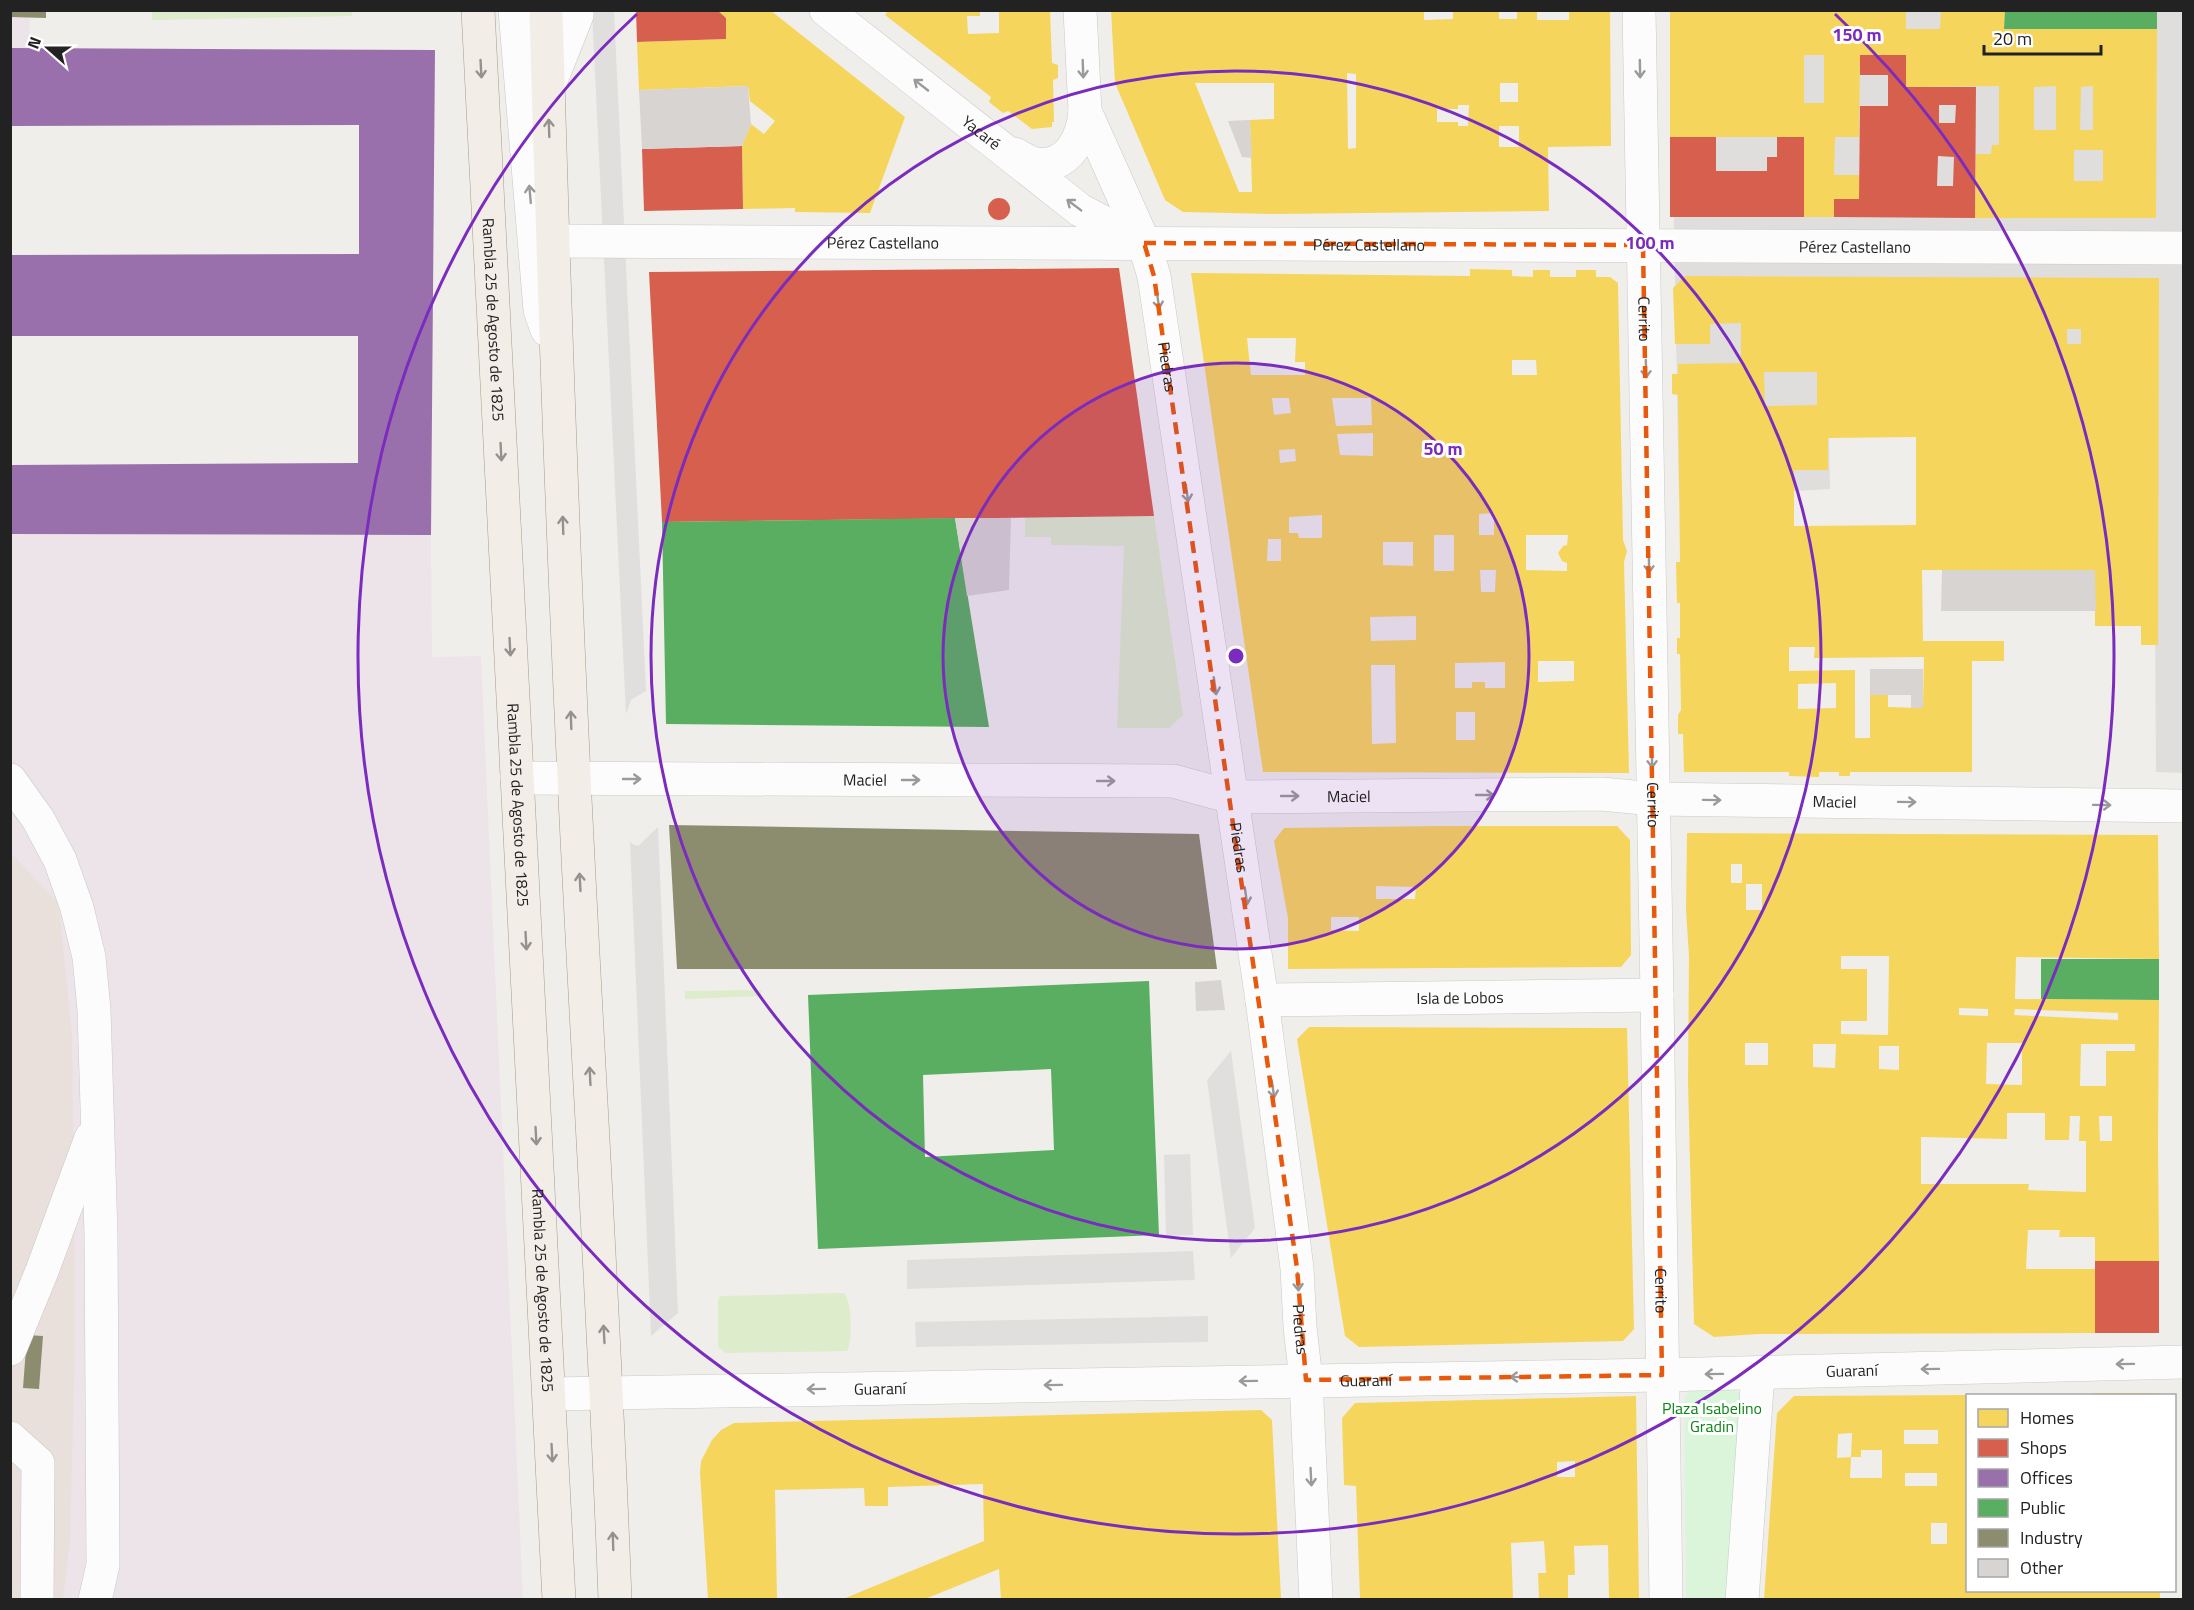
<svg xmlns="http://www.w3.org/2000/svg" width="2194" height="1610" font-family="'Titillium Web',sans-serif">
	<rect width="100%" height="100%" fill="#f0eeeb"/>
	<path fill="#dfdedc" d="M1670 11H2183V773L2156 772 2154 471 2019 428 1829 434 1830 489 1679 498Z"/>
	<path fill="#ede4e9" d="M11 11H30L29 48H11Z
		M11 534 431 535 432 657 481 656 523 1599 11 1600Z"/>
	<path fill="#eae0db" d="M10 852 59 904 72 1035 75 1288 74 1383 70 1541 63 1599H11Z"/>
	<path fill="#ddeccb" d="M352 11V16L152 20V10Z
		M1154 516 1183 715 1169 728H1117L1124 546 1051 545V537H1025V517Z
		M761 990V996L685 999V991Z
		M840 1293H844C852 1301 853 1341 847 1351L726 1353 718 1347V1301L720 1296Z"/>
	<path fill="#daf5da" d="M1696 1389H1734L1741 1394 1726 1599 1686 1600 1684 1403 1687 1394Z"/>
	<path fill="#e0dfde" d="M592 11H614L646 691 631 700 626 714Z
		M658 827 678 1313 651 1336 630 841 632 844 638 846Z
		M1231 1051 1255 1228 1231 1258 1207 1080Z
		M1190 1154 1193 1235 1166 1236 1164 1155Z
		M1193 1251 1195 1280 907 1289V1260Z
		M1208 1316V1342L916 1347 915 1322Z"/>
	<path fill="#f6d55c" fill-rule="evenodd" d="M717 10H770L905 117 870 213 795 212V208L743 209 742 146 751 124 764 134 775 121 750 101 748 86 639 90 637 42 726 39V18Z
		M889 10H980V16H967L968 34 999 33V10H1050L1052 63 1058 65V78L1053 80 1054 122H1052V127L1032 129 1008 111 1003 113 989 102 991 97 885 15Z
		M1111 10H1254V12L1424 10V20L1453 19V10H1499V19H1517V10H1537V20H1569V10H1610L1611 146 1548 147 1549 211 1276 214 1183 212 1165 200 1115 83ZM1347 73 1356 74V148L1348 149ZM1195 83H1274V119L1250 120 1252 192H1239ZM1500 83H1518V102H1500ZM1458 105H1469L1468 126H1458V122H1437V109H1458ZM1499 126H1519V147H1499Z
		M1670 10H1906V29H1940L1941 10H2005L2004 29H2157L2156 218H1975L1976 154H1991L1992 145H1999V86L1906 87V55H1860L1859 137H1835L1834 175H1859V199H1834V217H1804V137H1670ZM1804 55H1824V103H1804ZM2056 86V130H2034V87ZM2093 86V130H2080L2081 87ZM2074 150H2103V181H2074Z
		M1470 269 1512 270V276L1533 277V270H1550V277H1576V270H1596V277H1610L1618 283 1623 540 1627 551 1624 562 1629 773 1263 772 1191 273 1470 276ZM1247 338H1296L1295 362H1305V375H1251ZM1512 360H1536L1537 375H1512ZM1272 398H1289L1291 413 1274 415ZM1332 398H1371L1372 425 1336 426ZM1373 433V456L1340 455 1337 434ZM1295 449 1296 461 1280 463 1279 450ZM1494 513V535H1479V514ZM1322 515V538H1299L1298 533H1289V517ZM1434 535H1454V571H1434ZM1526 535H1568L1567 545 1563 546 1558 553 1562 561 1567 563V571L1526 570ZM1268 539H1281V561H1267ZM1383 542H1413V566L1383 565ZM1480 570H1496L1495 592H1481ZM1416 616V640L1371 641 1370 617ZM1538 661H1574V681L1538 682ZM1505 662V688H1485V682H1472V688H1455V663ZM1371 665H1395L1396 743 1372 744ZM1456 712H1475V740H1456Z
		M1685 276 2159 278 2158 645H2141V626H2095V570H1922L1923 641H2004V661H1972V772H1850V776H1839V772H1819V777L1789 776V772H1684L1683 734H1678V715L1681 710 1680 654H1677V638H1680V603H1677L1676 562H1680L1678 395 1672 394V374H1678V364L1741 363V323L1710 324V344H1675L1673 288ZM2067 329H2081V344H2067ZM1764 372H1817V405L1765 406ZM1916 437V525L1794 526V470H1828V438ZM1789 647H1815L1814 658 1924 657 1923 708 1888 707V695H1870V738H1855V670L1789 671ZM1836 683V708L1798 709V684Z
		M1439 826H1617L1630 840 1631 955 1621 967 1288 969V918L1274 841 1284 828ZM1376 886 1416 887 1415 899H1376ZM1331 917H1359V931L1331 930Z
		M1687 833 2158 835 2159 959 2016 957 2015 999 2159 1000 2158 1142 2159 1261H2095V1237H2059L2060 1230H2028L2026 1269H2095V1333L1758 1334 1714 1337 1694 1324 1688 1082 1689 956 1686 910ZM1731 864H1742V883H1731ZM1746 884H1762V910H1746ZM1841 956H1889L1888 1035 1841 1034V1021H1867V969H1841ZM1959 1008 1988 1009V1016L1959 1015ZM2015 1009 2118 1013V1020L2014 1015ZM1745 1043H1768V1065H1745ZM1987 1043H2022V1085L1986 1084ZM1813 1044H1836L1835 1068 1813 1067ZM2081 1044H2135V1051H2106V1086H2080ZM1879 1046H1899V1070L1879 1069ZM2007 1113H2045V1140H2069L2070 1116H2080L2079 1141H2086V1192L2028 1190 2029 1184H1921V1137L2007 1139ZM2099 1116H2112V1141H2100Z
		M1309 1027 1627 1028 1634 1329 1623 1341 1359 1347 1345 1336 1297 1039Z
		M2093 1393H2159V1395H2093Z
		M1968 1395V1590H2160V1599H1764L1777 1413 1794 1396ZM1904 1430H1938V1444H1904ZM1852 1433 1851 1457H1861V1450H1882V1478H1850L1851 1457 1837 1458 1838 1434ZM1905 1473H1937V1486H1905ZM1931 1523H1947V1544H1931Z
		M1636 1396 1639 1599H1609L1608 1545 1574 1546 1575 1575H1568V1599H1539L1538 1573H1546L1544 1541 1511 1543 1513 1599H1360L1356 1486 1344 1485 1342 1418 1355 1403ZM1575 1461V1477H1557V1462Z
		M1261 1410 1272 1420 1281 1599H1001L999 1569 925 1599H843L984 1541 983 1484 888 1487V1506H865L864 1488 775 1490 777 1599H708L700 1473 701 1461 712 1440 721 1430 734 1423Z"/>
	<path fill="#d6604d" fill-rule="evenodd" d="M636 10H717L726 18V39L637 42Z
		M1860 55H1906V87H1976L1975 218 1834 217V199H1859L1860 106H1888V75H1860ZM1939 105H1956L1955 123H1939ZM1938 156 1954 157 1953 186H1937Z
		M1670 137H1716V171H1767V157H1777V137H1804V217H1670Z
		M742 146 743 209 644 211 642 149Z
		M988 209a11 11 0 1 1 22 0a11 11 0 1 1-22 0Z
		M1119 268 1154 516 662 522 649 272Z
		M2095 1261H2159V1333H2095Z"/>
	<path fill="#9970ab" d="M10 48 435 50 431 535 10 534V465L358 463V336H10V255L359 254V125L10 126Z"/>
	<path fill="#5aae61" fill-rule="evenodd" d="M2005 10H2157V29H2004Z
		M955 518 989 727 666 724 662 522Z
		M2041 959H2159V1000L2041 999Z
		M1149 981 1159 1235 818 1249 808 995ZM1051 1069 1054 1150 925 1157 923 1075Z"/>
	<path fill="#8c8c6e" d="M10 10H46V18L10 17Z
		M669 825 1199 834 1217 969H677Z
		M27 1335 43 1336 39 1389 23 1388Z"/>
	<path fill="#d7d4d2" d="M748 86 751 124 742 146 642 149 639 90Z
		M1250 120 1252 158 1242 157 1228 121Z
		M955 518H1011L1009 590 967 596Z
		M1942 570H2095L2096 611H1941Z
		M1870 669H1923V708H1911V695H1870Z
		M1221 980 1225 1010 1196 1011 1195 982Z"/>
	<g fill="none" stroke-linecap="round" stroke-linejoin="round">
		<defs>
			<g id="minor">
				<path d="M515 10 540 310 547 330"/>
				<path id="s1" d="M826 10 1080 210 1137 240"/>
				<path id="s2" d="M1080 10 1085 111 1144 243 1154 276 1262 1000 1297 1268 1300 1327 1306 1380 1316 1600"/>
				<path id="s3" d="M1639 10 1657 995 1666 1600"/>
				<path d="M548 88 577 15V10"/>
				<path d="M1014 154C1021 157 1029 163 1036 164 1068 169 1083 138 1085 111"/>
				<path id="s4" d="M553 241 2184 248"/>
				<path id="s5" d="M517 778 1173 781 1232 797 1602 794 1653 799 2184 806"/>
				<path d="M10 780 38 819 60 860 77 908 89 957 94 1010 101 1234 103 1565 95 1600"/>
				<path id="s6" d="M1262 1000 1657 995"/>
				<path d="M10 1349 42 1271 91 1138"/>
				<path id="s7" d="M550 1394 1662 1375 2184 1362"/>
				<path d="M10 1438 38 1463 37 1600"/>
				<path d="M1742 1600 1758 1373"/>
			</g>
			<g id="major">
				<path id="s8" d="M478 10 559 1600"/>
				<path d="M546 10C553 266 562 522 574 777 587 1051 605 1325 615 1600"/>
			</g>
		</defs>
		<use href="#minor" stroke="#c9c8c7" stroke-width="34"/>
		<use href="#major" stroke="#a79c86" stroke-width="34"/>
		<use href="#minor" stroke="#fdfcfc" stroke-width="33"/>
		<use href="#major" stroke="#f3ede7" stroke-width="33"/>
	</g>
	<defs><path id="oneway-shaft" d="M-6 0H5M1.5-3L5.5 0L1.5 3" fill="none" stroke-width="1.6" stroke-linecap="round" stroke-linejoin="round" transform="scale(1.5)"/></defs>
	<g stroke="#95928e">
		<use href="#oneway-shaft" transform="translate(481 69) rotate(87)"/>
		<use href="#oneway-shaft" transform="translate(549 128) rotate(-92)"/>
		<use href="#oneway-shaft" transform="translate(501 452) rotate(87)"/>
		<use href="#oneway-shaft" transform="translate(563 525) rotate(-92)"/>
		<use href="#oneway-shaft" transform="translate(510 647) rotate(87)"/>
		<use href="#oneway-shaft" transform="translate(571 720) rotate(-92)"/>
		<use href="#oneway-shaft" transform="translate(580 882) rotate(-93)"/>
		<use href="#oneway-shaft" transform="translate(526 941) rotate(87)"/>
		<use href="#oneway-shaft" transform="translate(590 1076) rotate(-93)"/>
		<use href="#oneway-shaft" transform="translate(536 1136) rotate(87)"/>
		<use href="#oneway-shaft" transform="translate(604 1334) rotate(-93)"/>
		<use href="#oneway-shaft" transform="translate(552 1453) rotate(87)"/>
		<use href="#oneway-shaft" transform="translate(613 1541) rotate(-92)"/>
	</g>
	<g stroke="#9a9a9a">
		<use href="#oneway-shaft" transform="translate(1083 69) rotate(88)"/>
		<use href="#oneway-shaft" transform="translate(1640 69) rotate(89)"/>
		<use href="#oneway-shaft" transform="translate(921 85) rotate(-142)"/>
		<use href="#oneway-shaft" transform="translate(530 194) rotate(-95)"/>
		<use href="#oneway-shaft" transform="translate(1074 205) rotate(-143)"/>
		<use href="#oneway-shaft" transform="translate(1158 300) rotate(82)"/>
		<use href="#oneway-shaft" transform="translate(1646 369) rotate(89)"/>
		<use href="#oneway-shaft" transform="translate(1187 493) rotate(82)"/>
		<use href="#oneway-shaft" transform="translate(1649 564) rotate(89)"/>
		<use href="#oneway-shaft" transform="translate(1215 686) rotate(82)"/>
		<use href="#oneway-shaft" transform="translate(1652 759) rotate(89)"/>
		<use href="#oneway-shaft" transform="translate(632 779)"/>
		<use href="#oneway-shaft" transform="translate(911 780)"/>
		<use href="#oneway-shaft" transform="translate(1106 781)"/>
		<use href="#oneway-shaft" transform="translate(1485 795)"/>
		<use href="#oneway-shaft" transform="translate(1290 796)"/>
		<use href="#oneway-shaft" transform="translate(1712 800) rotate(1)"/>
		<use href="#oneway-shaft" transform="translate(1907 802) rotate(1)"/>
		<use href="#oneway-shaft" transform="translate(2102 805) rotate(1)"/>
		<use href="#oneway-shaft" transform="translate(1246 896) rotate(82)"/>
		<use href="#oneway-shaft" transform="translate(1273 1089) rotate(82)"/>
		<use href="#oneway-shaft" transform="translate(1298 1282) rotate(87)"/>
		<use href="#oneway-shaft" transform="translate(2125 1364) rotate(179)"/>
		<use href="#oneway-shaft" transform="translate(1930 1369) rotate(179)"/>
		<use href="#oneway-shaft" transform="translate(1714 1374) rotate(179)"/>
		<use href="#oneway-shaft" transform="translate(1519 1377) rotate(179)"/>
		<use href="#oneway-shaft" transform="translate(1248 1381) rotate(179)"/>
		<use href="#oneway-shaft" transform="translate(1053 1385) rotate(179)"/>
		<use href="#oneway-shaft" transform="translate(816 1389) rotate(179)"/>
		<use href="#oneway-shaft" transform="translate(1311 1477) rotate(87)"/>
	</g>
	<path fill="none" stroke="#e8590c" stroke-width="4.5" stroke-dasharray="12 8" stroke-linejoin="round" d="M1144 243 1643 245 1662 1375 1306 1380 1297 1268 1154 276Z"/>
	<circle cx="1236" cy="656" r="293" fill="#7b2cbf" fill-opacity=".12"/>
	<g fill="none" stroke="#7b2cbf" stroke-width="3">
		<circle cx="1236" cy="656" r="293"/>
		<circle cx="1236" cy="656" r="585"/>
		<path d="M1835 14A878 878 0 1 1 637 14"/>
	</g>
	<g text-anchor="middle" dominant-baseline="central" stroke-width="6" stroke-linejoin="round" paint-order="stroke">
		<g font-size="16" fill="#222" stroke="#fff">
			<text stroke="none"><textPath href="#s1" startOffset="198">Yacaré</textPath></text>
			<text stroke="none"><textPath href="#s4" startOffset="330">Pérez Castellano</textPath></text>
			<text stroke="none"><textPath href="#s4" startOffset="816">Pérez Castellano</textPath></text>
			<text stroke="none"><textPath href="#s4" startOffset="1302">Pérez Castellano</textPath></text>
			<text stroke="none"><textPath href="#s3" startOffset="309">Cerrito</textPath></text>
			<text stroke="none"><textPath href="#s8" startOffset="310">Rambla 25 de Agosto de 1825</textPath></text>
			<text stroke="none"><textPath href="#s2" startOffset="372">Piedras</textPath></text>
			<text stroke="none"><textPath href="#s5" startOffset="348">Maciel</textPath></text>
			<text stroke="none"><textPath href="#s5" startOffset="834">Maciel</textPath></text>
			<text stroke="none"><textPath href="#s5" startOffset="1320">Maciel</textPath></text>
			<text stroke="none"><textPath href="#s8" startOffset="796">Rambla 25 de Agosto de 1825</textPath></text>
			<text stroke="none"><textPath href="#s3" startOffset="795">Cerrito</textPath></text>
			<text stroke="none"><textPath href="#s2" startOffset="858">Piedras</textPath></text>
			<text stroke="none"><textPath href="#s6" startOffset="198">Isla de Lobos</textPath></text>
			<text stroke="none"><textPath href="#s8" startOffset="1282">Rambla 25 de Agosto de 1825</textPath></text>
			<text stroke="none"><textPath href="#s3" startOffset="1281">Cerrito</textPath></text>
			<text stroke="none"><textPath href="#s2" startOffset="1344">Piedras</textPath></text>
			<text stroke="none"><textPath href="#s7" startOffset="1302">Guaraní</textPath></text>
			<text stroke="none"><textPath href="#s7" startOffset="816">Guaraní</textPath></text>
			<text stroke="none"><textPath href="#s7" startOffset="330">Guaraní</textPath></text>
		</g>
		<g font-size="16" fill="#0c8416" stroke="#fff">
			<text x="1712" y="1408">Plaza Isabelino<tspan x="1712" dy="18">Gradin</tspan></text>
		</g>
	</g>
	<circle cx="1236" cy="656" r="9" fill="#7b2cbf" stroke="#fff" stroke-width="3"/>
	<g font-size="18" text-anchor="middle" font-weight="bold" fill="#7b2cbf" stroke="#fff" stroke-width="6" stroke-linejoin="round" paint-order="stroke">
		<text x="1857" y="41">150 m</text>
		<text x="1650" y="249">100 m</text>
		<text x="1443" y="455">50 m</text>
	</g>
	<rect width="2194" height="1610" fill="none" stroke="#222222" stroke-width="24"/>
	<rect x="1966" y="1394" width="210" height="198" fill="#ffffff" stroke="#a7a7a7" stroke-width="1.5"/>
	<rect x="1978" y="1409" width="30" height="18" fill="#f6d55c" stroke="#a7a7a7" stroke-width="1.5"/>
	<text x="2020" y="1424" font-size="18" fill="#222222">Homes</text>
	<rect x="1978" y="1439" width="30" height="18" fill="#d6604d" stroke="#a7a7a7" stroke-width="1.5"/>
	<text x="2020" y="1454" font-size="18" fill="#222222">Shops</text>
	<rect x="1978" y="1469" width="30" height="18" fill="#9970ab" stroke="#a7a7a7" stroke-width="1.5"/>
	<text x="2020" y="1484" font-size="18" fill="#222222">Offices</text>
	<rect x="1978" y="1499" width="30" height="18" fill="#5aae61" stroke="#a7a7a7" stroke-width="1.5"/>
	<text x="2020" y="1514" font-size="18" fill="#222222">Public</text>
	<rect x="1978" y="1529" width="30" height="18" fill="#8c8c6e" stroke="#a7a7a7" stroke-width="1.5"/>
	<text x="2020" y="1544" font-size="18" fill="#222222">Industry</text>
	<rect x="1978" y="1559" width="30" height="18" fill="#d7d4d2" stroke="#a7a7a7" stroke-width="1.5"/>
	<text x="2020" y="1574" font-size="18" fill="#222222">Other</text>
	<g transform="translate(48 48) rotate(291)" stroke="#ffffff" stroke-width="4.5" paint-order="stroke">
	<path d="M0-4.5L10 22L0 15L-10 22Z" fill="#222222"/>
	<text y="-9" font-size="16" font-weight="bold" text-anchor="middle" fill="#222222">N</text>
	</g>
	<path d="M1984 45v9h117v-9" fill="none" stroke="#222222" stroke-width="3"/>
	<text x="1993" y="45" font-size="18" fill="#222222" stroke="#ffffff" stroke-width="4.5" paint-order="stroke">20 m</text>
</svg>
